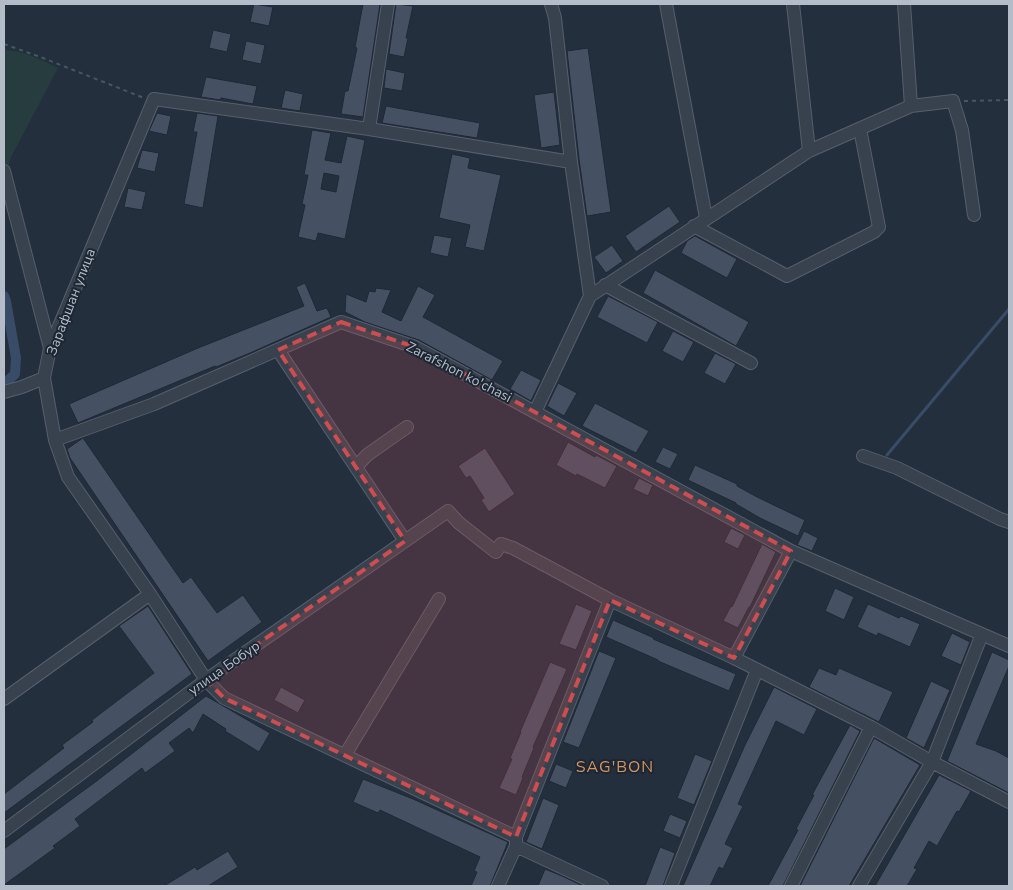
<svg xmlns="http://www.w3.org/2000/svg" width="1013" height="890" font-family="'Nunito Sans',sans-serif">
	<rect width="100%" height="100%" fill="#242f3e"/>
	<path fill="#263c3f" d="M4 50C22 50 42 60 58 68L11 157 4 181Z"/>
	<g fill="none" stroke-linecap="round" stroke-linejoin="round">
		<path stroke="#394c67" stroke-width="3" d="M887 455 1009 309"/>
		<path stroke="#394c67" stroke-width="10" d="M4 296 6 301 16 358 15 374 4 384"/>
	</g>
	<path fill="#455162" stroke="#1f2835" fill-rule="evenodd" d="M254 4 273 7 269 26 250 22Z
		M363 4H380L363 117 341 114 345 91H348L357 48 355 47Z
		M396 4 413 6 406 38H408L404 57 389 54Z
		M213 30 231 34 227 52 209 48Z
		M246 41 265 45 261 64 242 60Z
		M588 48 611 212 587 216 579 159 567 51Z
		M386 69 405 73 402 91 384 88Z
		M206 77 257 86 253 104 221 98 220 100 201 97Z
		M285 90 303 94 300 111 281 108Z
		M554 92 560 145 541 148 534 95Z
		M386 106 480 123 477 138 382 123Z
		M157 113 171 116 167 135 149 131Z
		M197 113 218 116 203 208 184 204 197 132H193Z
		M312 130 331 133 325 160 341 163 347 136 365 140 345 239 318 233 316 241 298 237 305 205 302 204 308 175H304ZM324 173 339 176 336 192 321 189Z
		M142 150 159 153 155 172 137 168Z
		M452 154 470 158 468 168 501 175 484 251 465 247 470 225 439 218Z
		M128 188 146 192 142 210 124 207Z
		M669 206 680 222 636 252 625 236Z
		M434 235 452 238 448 257 430 253Z
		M695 236 737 259 727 278 681 253 687 241Z
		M612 245 623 261 606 273 594 257Z
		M655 270 749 322 736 346 643 293Z
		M305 283 317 311 327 308 331 317 250 353 216 367 215 366 78 423 69 404 198 348 304 306 296 287Z
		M418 286 435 295 423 317 503 361 492 380 419 340 365 322 345 312 346 294 366 302 369 291 375 292 376 288 391 290 382 312 401 321Z
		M608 296 658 322 647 343 597 317Z
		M673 331 694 342 683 362 662 351Z
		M715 353 736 364 725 384 704 373Z
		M521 370 541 380 531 401 510 389Z
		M558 383 577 393 564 416 547 406Z
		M595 403 649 431 636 453 582 426Z
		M83 438 183 583 191 577 217 613 243 595 262 622 208 661 70 458 67 449Z
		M568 442 595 457 596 455 617 466 605 488 577 474 576 476 556 465Z
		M663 447 678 454 670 469 655 462Z
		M485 448 515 494 489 512 481 500 484 498 470 476 466 478 458 466Z
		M695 465 737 484V486L757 497 805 520 798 536 760 518 736 504V503L688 480Z
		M639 478 653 485 648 496 633 489Z
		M731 528 745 535 738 549 724 542Z
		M804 531 818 538 812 551 797 545Z
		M762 544 776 552 750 607H749L738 628 723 621 731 606 732 607Z
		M835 588 854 597 844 620 825 611Z
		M576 604 592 611 576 650 559 644Z
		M868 604 899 618 901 616 920 624 910 647 878 633 877 636 857 627Z
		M148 606 192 674 4 813V794L64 748 62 745 93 722 92 720 154 673 119 626Z
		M613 620 654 638 653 639 736 674 729 691 658 661V660L606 637Z
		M952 633 970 642 961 665 941 656Z
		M599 651 616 658 579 748 563 742Z
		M992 652 1009 660V666L976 744 996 751 1009 758V793L947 761Z
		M550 662 567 669 533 747 534 748 522 777 523 778 516 795 499 788 512 759 510 758 521 732H520Z
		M819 668 836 675 839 668 893 692 879 722 809 687Z
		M931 681 950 690 924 748 906 738Z
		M281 687 305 700 298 713 274 700Z
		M774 687 817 709 804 735 776 721 738 804 743 806 725 844 733 848 723 869 719 867 710 886H683L745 745Z
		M206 696 270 733 259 752 225 731 226 729 203 714 193 733 189 728 169 743 175 751 145 773 142 768 75 819 80 826 53 846 55 848 4 885V849L98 780Z
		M850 725 860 731 783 886H768L798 830 796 829 814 795H812Z
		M874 738 920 765 849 886H800Z
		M695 754 712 761 694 805 677 798Z
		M556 764 573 771 566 788 549 781Z
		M939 775 971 791 959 812 957 811 937 846 929 841 914 868 917 869 907 886H875Z
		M363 779 413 799 508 842 490 886H471L477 872 474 871 480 857 380 810 378 813 353 802Z
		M543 798 559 805 542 849 526 842Z
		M670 814 687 821 680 838 663 831Z
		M660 847 675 853 663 886H645Z
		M228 851 238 867 208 886H164L195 867 197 870Z
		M545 869 562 876 583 886H538Z"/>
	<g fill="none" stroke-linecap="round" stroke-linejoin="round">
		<defs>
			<path id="minor" d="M551 4 555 18 571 162
				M666 4 706 218
				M793 4 809 151
				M904 4 911 106
				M369 129 388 4
				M4 171 50 348
				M694 226 787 276 874 232 879 227 860 129
				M605 285 751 363
				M278 350 405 541
				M4 392 22 387 44 378
				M535 412 590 296 809 151 911 106 953 101 962 130 974 215
				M55 440 154 404 341 322 415 347 791 551 1009 646
				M863 456 897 468 1000 519 1009 522
				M356 467 367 455 407 427
				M734 658 791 551
				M4 699 150 594
				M345 755 439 599
				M4 831 206 680 448 511 459 523 496 552 501 544 513 548 610 600 734 658 871 727 932 762 1009 802
				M516 837 224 698 206 680 150 594 68 477 55 440 44 378 50 348 154 99 369 129 571 162 590 296
				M516 846 602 886
				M498 886 516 846V837L610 600
				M671 886 757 670
				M791 886 871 727
				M859 886 932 762 982 634"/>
		</defs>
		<use href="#minor" stroke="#565f6c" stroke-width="14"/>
		<path stroke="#44595c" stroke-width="2" stroke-dasharray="4 4" stroke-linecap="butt" d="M4 44 43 58 144 98
			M964 101 1009 100"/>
		<use href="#minor" stroke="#38414e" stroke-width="12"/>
	</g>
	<path fill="#ce4d50" fill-opacity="0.2" stroke="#ce4d50" stroke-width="4" stroke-dasharray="10 6" stroke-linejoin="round" d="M341 322 415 347 791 551 734 658 610 600 516 837 224 698 206 680 405 541 278 350Z"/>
	<g text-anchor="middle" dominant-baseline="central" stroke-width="4" stroke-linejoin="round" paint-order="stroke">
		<g font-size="14" fill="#b4bcc9" stroke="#1d2633">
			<text transform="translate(71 302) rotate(-69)">Зарафшан улица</text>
			<text transform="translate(459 372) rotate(27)">Zarafshon ko'chasi</text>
			<text transform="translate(224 668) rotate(-35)">улица Бобур</text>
		</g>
		<g font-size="16" letter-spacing="1" fill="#d59563" stroke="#1d2633">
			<text x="615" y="767">SAG'BON</text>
		</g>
	</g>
	<rect width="1013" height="890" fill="none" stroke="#b4bcc9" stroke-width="10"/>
</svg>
